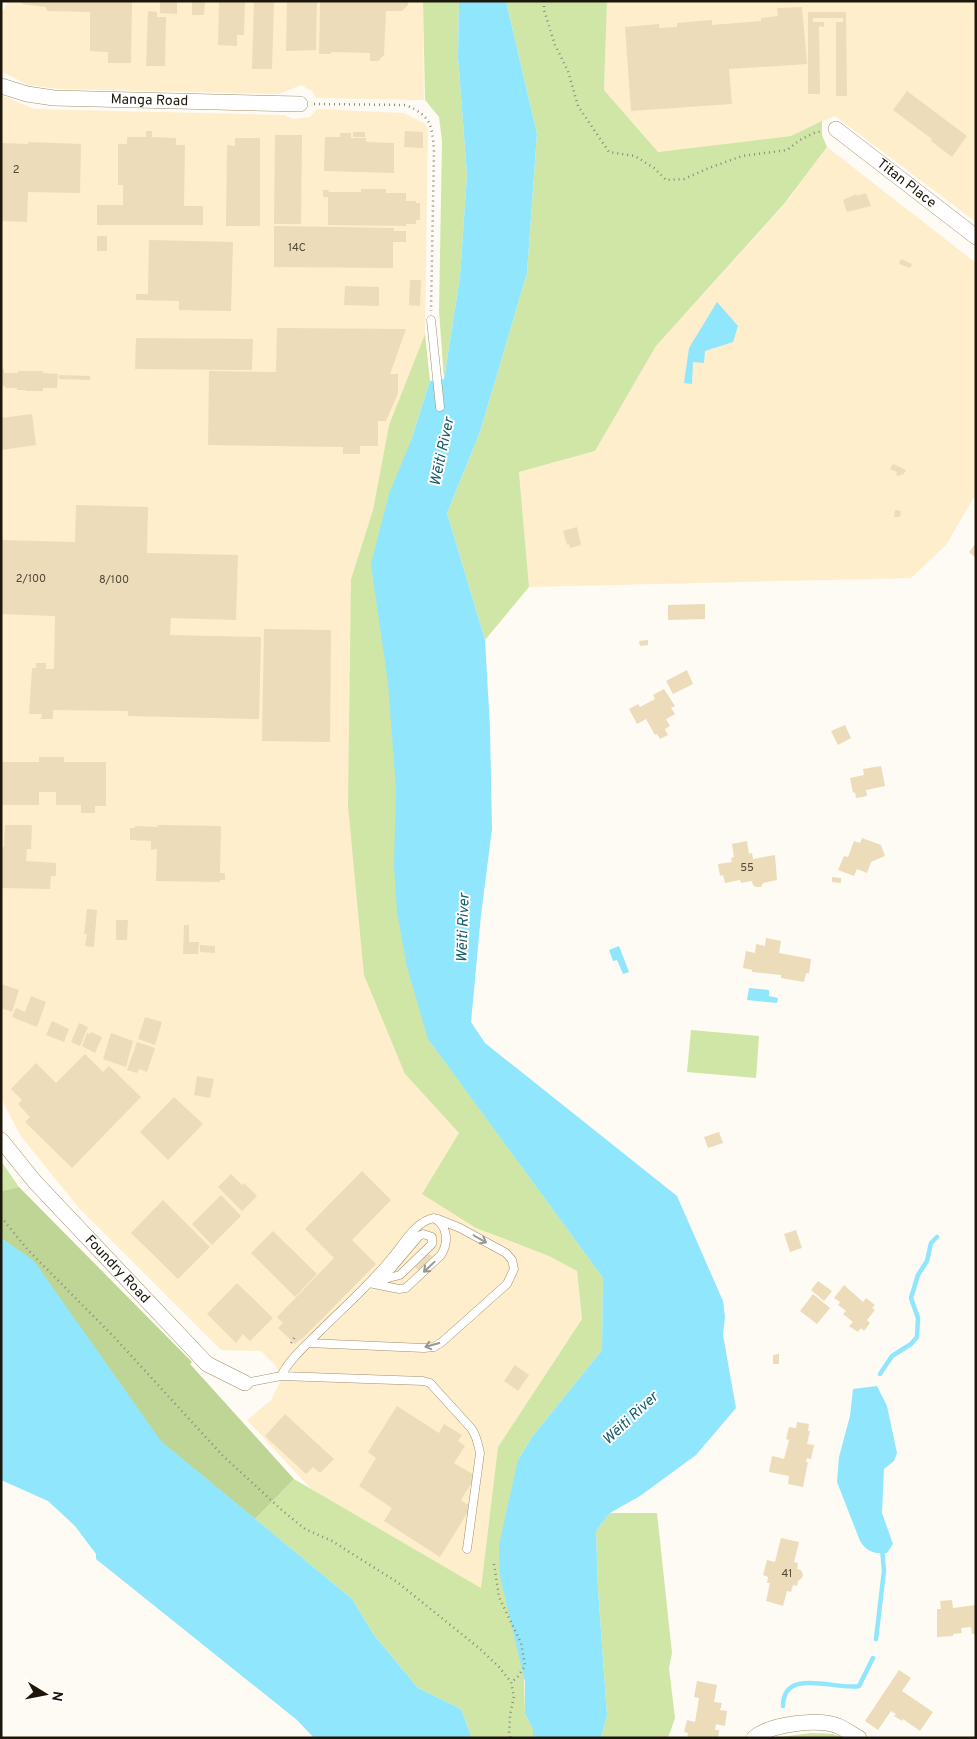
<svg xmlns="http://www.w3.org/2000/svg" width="977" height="1739" font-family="Overpass,sans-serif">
	<rect width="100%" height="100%" fill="#fefbf4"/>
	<path fill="#feeecc" d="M9 1H423L424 100 316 98 312 91 301 85 279 94 60 89 28 85 1 71V14Z
		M976 1V222L835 116 791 136 658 152 604 90 607 2Z
		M1 95 34 109 284 115 293 119 310 117 317 109 404 113 424 123 428 129 425 334 389 425 373 510 351 579 405 1074 459 1133 476 1228 549 1256 577 1271 582 1319 498 1447 481 1588 312 1490 247 1420 271 1400 280 1382 276 1366 261 1351 221 1350 78 1207 20 1135 1 1098Z
		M827 147 976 263V494L946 545 911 578 529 587 519 472 595 451 656 346 784 205Z"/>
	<path fill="#cfe6a7" d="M423 1H459L458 57 467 175 460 277 444 379 439 311 442 141 439 117 425 100Z
		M506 1H976L607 2 604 90 658 152 791 136 822 121V135L827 147 784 204 656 346 595 451 519 472 529 587 485 640 447 513 480 432 527 273 537 134Z
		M425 334 430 381 411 441 429 1040 603 1278 602 1350 532 1437 518 1460 525 1714 533 1729V1738H472L461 1709 418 1688 374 1635 352 1599 255 1519 294 1479 481 1588 498 1447 582 1319 577 1271 549 1256 476 1228 422 1194 459 1133 405 1074 364 975 348 806 351 579 373 510 389 425Z
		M691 1030 759 1036 756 1078 687 1072Z
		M1 1161 19 1187 1 1191Z
		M610 1513H657L672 1653 669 1668 675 1718 668 1738H601L607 1715 598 1589 596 1531Z
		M811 1733 833 1734 844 1738H773Z"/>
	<path fill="#bfd596" d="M19 1187 192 1362 190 1364 294 1479 255 1519 160 1441 34 1262 1 1238V1191Z"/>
	<path fill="#90e6fc" d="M459 1H506L537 134 527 273 480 432 447 513 485 640 490 728 492 829 481 915 471 1022 485 1043 677 1196 723 1301 725 1317 723 1335 736 1408 696 1455 640 1496 610 1513 596 1531 598 1589 607 1715 601 1738H533V1729L525 1714V1682L500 1576 499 1545 518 1460 532 1437 602 1350 603 1278 428 1039 407 967 397 912 394 865 396 789 388 683 371 564 389 494 411 441 430 381 444 379 460 277 467 175 458 57Z
		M717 302 738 326 733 342 705 351 704 363 693 362 692 384 684 383 689 348Z
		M619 946 629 972 623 974 617 960 613 961 609 950Z
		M749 988 769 990V996L778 998 777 1003 747 1000Z
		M1 1238 34 1261 161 1441 352 1599 374 1635 418 1688 461 1709 472 1738H314L297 1720 96 1559V1554L75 1526 48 1501 1 1480Z
		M877 1386 887 1406 897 1453 894 1461 884 1469 882 1513 893 1544 887 1553C875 1554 867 1552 860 1541L837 1482 839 1457 850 1416 853 1389Z"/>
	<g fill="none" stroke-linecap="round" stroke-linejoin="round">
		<path stroke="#90e6fc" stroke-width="4.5" d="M880 1374 892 1356 911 1344 917 1337 918 1318 911 1298 918 1275 927 1261 931 1243 937 1237
			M876 1639 884 1571 882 1548
			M783 1706C783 1666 838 1691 859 1686L873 1658"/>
	</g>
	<path fill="#ecdcb9" d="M20 1H132L131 63H108V52L90 51V12L47 11 46 7 23 4Z
		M160 1H177V14L160 13Z
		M192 1H205L204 15H192Z
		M219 1H245L244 35H237V46L218 45Z
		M254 1H274L272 69H252Z
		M287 1H317L316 50 286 51Z
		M320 1H408V5L402 11H386L384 55 378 61H370V53L331 52V54H319Z
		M802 7 807 64 729 69 732 104 631 111 625 27 659 24V28L677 27V23L712 20V25L761 21V18L778 16 777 8Z
		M148 11 157 12V17H166L165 66H146Z
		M808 12H846L847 96H836V22H843V18H813V22H824V27L819 26 820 94H808Z
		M907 91 967 136 952 157 931 141 932 139 893 110Z
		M146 131H152V137L176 138V145H185L184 206H203V225H97V205H123V185H118V144H127V137H146Z
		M405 131 423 132V148L404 147Z
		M353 132H365V137H353Z
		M340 133H351V138H366V142L394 143V173L324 171 325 137H340Z
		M275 135H302L301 224H274Z
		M235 138H260V226H226L227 145 235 146Z
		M28 142 81 144 80 193 28 192 27 222 1 221V143L28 144Z
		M361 189H386V193H406V201H416V203H420V220H416V224H406V226L328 225V197H323V190H328L329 192H361Z
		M866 193 871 206 847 212 843 200 856 194 857 196Z
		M274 226 394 228V231H406V242H393V268L274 267Z
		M97 236H107V251H97Z
		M149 240 233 242 231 311 179 310V301L136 300V294H148Z
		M901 259 912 264 910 268 899 264Z
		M410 280H421L420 306 409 305Z
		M345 286 379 287V306L344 305Z
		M277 328 406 329 390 374H398V393L386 421H378V446H360V454H343V447L208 445 209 371 276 372Z
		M136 338 253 339 252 370 135 369Z
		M1 369H4V373H18V371H43V373L58 374 57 388H43V391H25V390H17V388H5V386H1Z
		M59 375 90 376V380L59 379Z
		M32 414 36 445 1 450V418Z
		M893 464 906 470 903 475 901 474 900 476 896 475 897 472 890 469Z
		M76 505 148 507 147 553 238 555 236 620 171 618 170 635 261 637 259 719 128 716V711L53 710V719H41L42 714H29L32 668H36V663H46V669H54L55 616 1 614V540L75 542Z
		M895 510 901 511 900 517H894Z
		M577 527 581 545 570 548 569 544 567 545 563 531Z
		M976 543V558L969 552Z
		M705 604V619L668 620V605Z
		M264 629 331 630 330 742 262 741Z
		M648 640V645L640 646 639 641Z
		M687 670 693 684 673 694 666 681Z
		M664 689 675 706 671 708 675 714 666 719 670 726 665 729 668 735 660 739 657 734 655 735 646 719 637 724 629 709 638 704 640 707 655 699 653 695Z
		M845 725 851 738 838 745 831 731Z
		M39 757H64V762H106V806H95V813H81V805H56V792H39V805H1V762H39Z
		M881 766 885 786 866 790 867 796 856 798 855 792 853 793 850 778 864 775 863 769Z
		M5 825H32L31 849H27L26 861 56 863V876H51L50 889 1 888V847H4Z
		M157 825 221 826 220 873H225V880H220V882L156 881 157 849 151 850V841L130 840V828H135V826L158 827Z
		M862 838 881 845 885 856 871 862 867 873 857 869 854 876 838 870 844 856 848 857 854 841 860 843Z
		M747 841 749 854 752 853 753 859 775 855 777 880 763 883 761 887H756L753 885 752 881 741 883 740 880 725 883 723 875 720 876 718 864 732 862 731 858 734 857 732 844Z
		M832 877 841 878V883L832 882Z
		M87 909 97 910 94 947 85 946 87 934H84Z
		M116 920H128L127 940H116Z
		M184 925H189V942H199L198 954H183Z
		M766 938 781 941 779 953 811 959 809 973H806L804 982 781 978V975L752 972V970L743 968 746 951 755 953 756 944 765 946Z
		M200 945 215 946V953L200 952Z
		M1 984 19 990 12 1012 1 1008Z
		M31 996 46 1002 37 1027 12 1017 16 1008 25 1012Z
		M145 1017 162 1022 155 1045 138 1039Z
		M52 1021 69 1029 64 1042 46 1035Z
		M79 1023 88 1027 80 1046 71 1042Z
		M91 1032 102 1037 95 1053 82 1046 87 1033 90 1034Z
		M111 1033 133 1041 126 1067 103 1059Z
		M137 1042 155 1048 147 1072 139 1069 137 1073 127 1070Z
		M85 1054 103 1072 109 1066 141 1097 72 1168 25 1122 30 1117 18 1104 22 1100 11 1089 36 1063 56 1083Z
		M197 1076 214 1079 210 1098 194 1095Z
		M174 1097 203 1124 168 1160 140 1132Z
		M719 1132 723 1143 708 1148 704 1137Z
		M362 1171 391 1200 352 1240 376 1264 301 1340 300 1339 295 1344 278 1328 283 1323 277 1317 334 1258 305 1229Z
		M231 1174 242 1185 244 1183 257 1196 242 1211 218 1187Z
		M221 1195 241 1216 212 1245 192 1224Z
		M163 1200 210 1247 178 1279 131 1233Z
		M796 1230 802 1248 790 1252 784 1234Z
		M273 1231 317 1274 295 1297 251 1253Z
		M428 1253 433 1257 419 1271 415 1267Z
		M818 1281 832 1291 824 1301 811 1290Z
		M237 1283 273 1318 250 1341 243 1334 236 1343 207 1314Z
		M844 1285 863 1302 866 1298 875 1305 872 1308 875 1310 867 1320 870 1323 864 1331 861 1328 858 1332 849 1326 853 1322 843 1314 846 1311 838 1305 840 1302 834 1298Z
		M813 1294 830 1308 817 1324 800 1311Z
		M779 1354V1364H773V1355Z
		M515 1365 529 1375 518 1391 504 1381Z
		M397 1406 439 1433 444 1424 462 1435 458 1441 465 1446 454 1463 476 1476 461 1500 471 1507 440 1557 384 1521 392 1508 359 1486 376 1458 368 1452Z
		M285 1414 334 1459 320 1473 313 1467 306 1474 265 1436Z
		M797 1422 809 1424 808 1431H810L807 1444 814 1445 811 1459 807 1458 806 1462H808L803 1487 788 1484 789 1476 769 1472 772 1456 784 1459 789 1440 786 1439 789 1427 796 1428Z
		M781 1538 799 1542 794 1562 798 1563 797 1569 801 1570 803 1575 802 1578 798 1581 797 1586 793 1585 791 1592 787 1591 783 1606 766 1601 770 1583H767L768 1577 763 1575 767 1560 775 1562Z
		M952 1600 953 1608 976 1605V1634H972L971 1627 961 1628 962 1633 953 1634V1636L937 1637V1609H941L940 1601Z
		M899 1670 911 1678 902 1691 933 1712 920 1731 903 1719 902 1721 894 1716 896 1714 891 1711 878 1730 865 1721Z
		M697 1681 717 1685 714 1702 722 1703 720 1710 727 1711 725 1726 716 1724 715 1730H719L718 1738H687L688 1733 684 1732 687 1720 695 1722 699 1698 694 1697Z"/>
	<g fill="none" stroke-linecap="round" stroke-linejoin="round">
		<defs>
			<path id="lane" d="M431 320 440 407
				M423 1234 432 1237V1244L400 1275 369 1283 391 1269 419 1236Z
				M308 1343 424 1348 434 1347 442 1342 507 1284 514 1269 512 1260 506 1253 460 1228 438 1219
				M281 1376C290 1359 305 1346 318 1333 343 1308 371 1284 393 1256 404 1243 416 1221 434 1218 448 1226 449 1242 441 1255L406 1288 399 1289 369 1283
				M245 1383 281 1376 423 1381 430 1383 471 1428C477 1436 478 1444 480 1453L467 1549"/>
			<g id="street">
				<path id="s1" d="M1 86 27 94 54 98 300 104"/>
				<path id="s2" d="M836 129 976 237"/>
				<path id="s3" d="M1 1140 35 1182 207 1364 245 1383"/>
				<path d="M754 1738C770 1724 818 1718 838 1726 845 1729 852 1734 859 1738"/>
			</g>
		</defs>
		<use href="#lane" stroke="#9f8f6f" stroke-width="9"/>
		<use href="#street" stroke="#9f8f6f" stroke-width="16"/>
		<path stroke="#8c887e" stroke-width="2.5" stroke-dasharray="1 4" stroke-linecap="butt" d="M544 1V10L555 45 568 71 578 106 609 152 635 156 654 168 666 180 684 179 709 168 742 156 787 150 800 140 814 133 822 131
			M314 104 406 105C431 116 432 125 434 150L431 311
			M1 1217 28 1250 116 1339 223 1456 284 1512 305 1529 332 1541 397 1582 479 1648 499 1667 511 1682 514 1696 510 1715 509 1735 511 1738
			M291 1343 296 1335
			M494 1564 499 1597 521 1643 525 1666 517 1678 511 1682"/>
		<use href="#lane" stroke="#fff" stroke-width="8"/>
		<use href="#street" stroke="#fff" stroke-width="15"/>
	</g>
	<defs><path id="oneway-shaft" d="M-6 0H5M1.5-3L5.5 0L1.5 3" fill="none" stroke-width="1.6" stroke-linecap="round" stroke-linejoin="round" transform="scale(1.25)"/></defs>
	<g stroke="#999791">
		<use href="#oneway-shaft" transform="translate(480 1239) rotate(30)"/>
		<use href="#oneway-shaft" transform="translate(429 1267) rotate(137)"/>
		<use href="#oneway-shaft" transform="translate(432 1345) rotate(164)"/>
	</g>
	<g text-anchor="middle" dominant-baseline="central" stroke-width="4" stroke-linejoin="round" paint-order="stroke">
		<g font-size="11" fill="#514836">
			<text x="16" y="170">2</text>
			<text x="297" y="248">14C</text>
			<text x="31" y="579">2/100</text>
			<text x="114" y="580">8/100</text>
			<text x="747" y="868">55</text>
			<text x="787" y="1574">41</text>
		</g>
		<g font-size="14" fill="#1d170a" stroke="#fff">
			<text stroke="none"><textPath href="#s1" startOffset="150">Manga Road</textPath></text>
			<text stroke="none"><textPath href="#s2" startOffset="89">Titan Place</textPath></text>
			<text stroke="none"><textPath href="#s3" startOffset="174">Foundry Road</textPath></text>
		</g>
		<g font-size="15" font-style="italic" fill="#165d6c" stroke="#fff">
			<text transform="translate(443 452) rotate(-78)">Wēiti River</text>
			<text transform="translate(464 928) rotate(-88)">Wēiti River</text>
			<text transform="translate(631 1419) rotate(-43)">Wēiti River</text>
		</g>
	</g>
	<rect width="977" height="1739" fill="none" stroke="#1d170a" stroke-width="5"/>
	<g transform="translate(45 1694) rotate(100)" stroke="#ffffff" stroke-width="4" paint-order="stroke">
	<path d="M0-4L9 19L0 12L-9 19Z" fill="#1d170a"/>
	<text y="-8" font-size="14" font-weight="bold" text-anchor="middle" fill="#1d170a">N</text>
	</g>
</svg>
